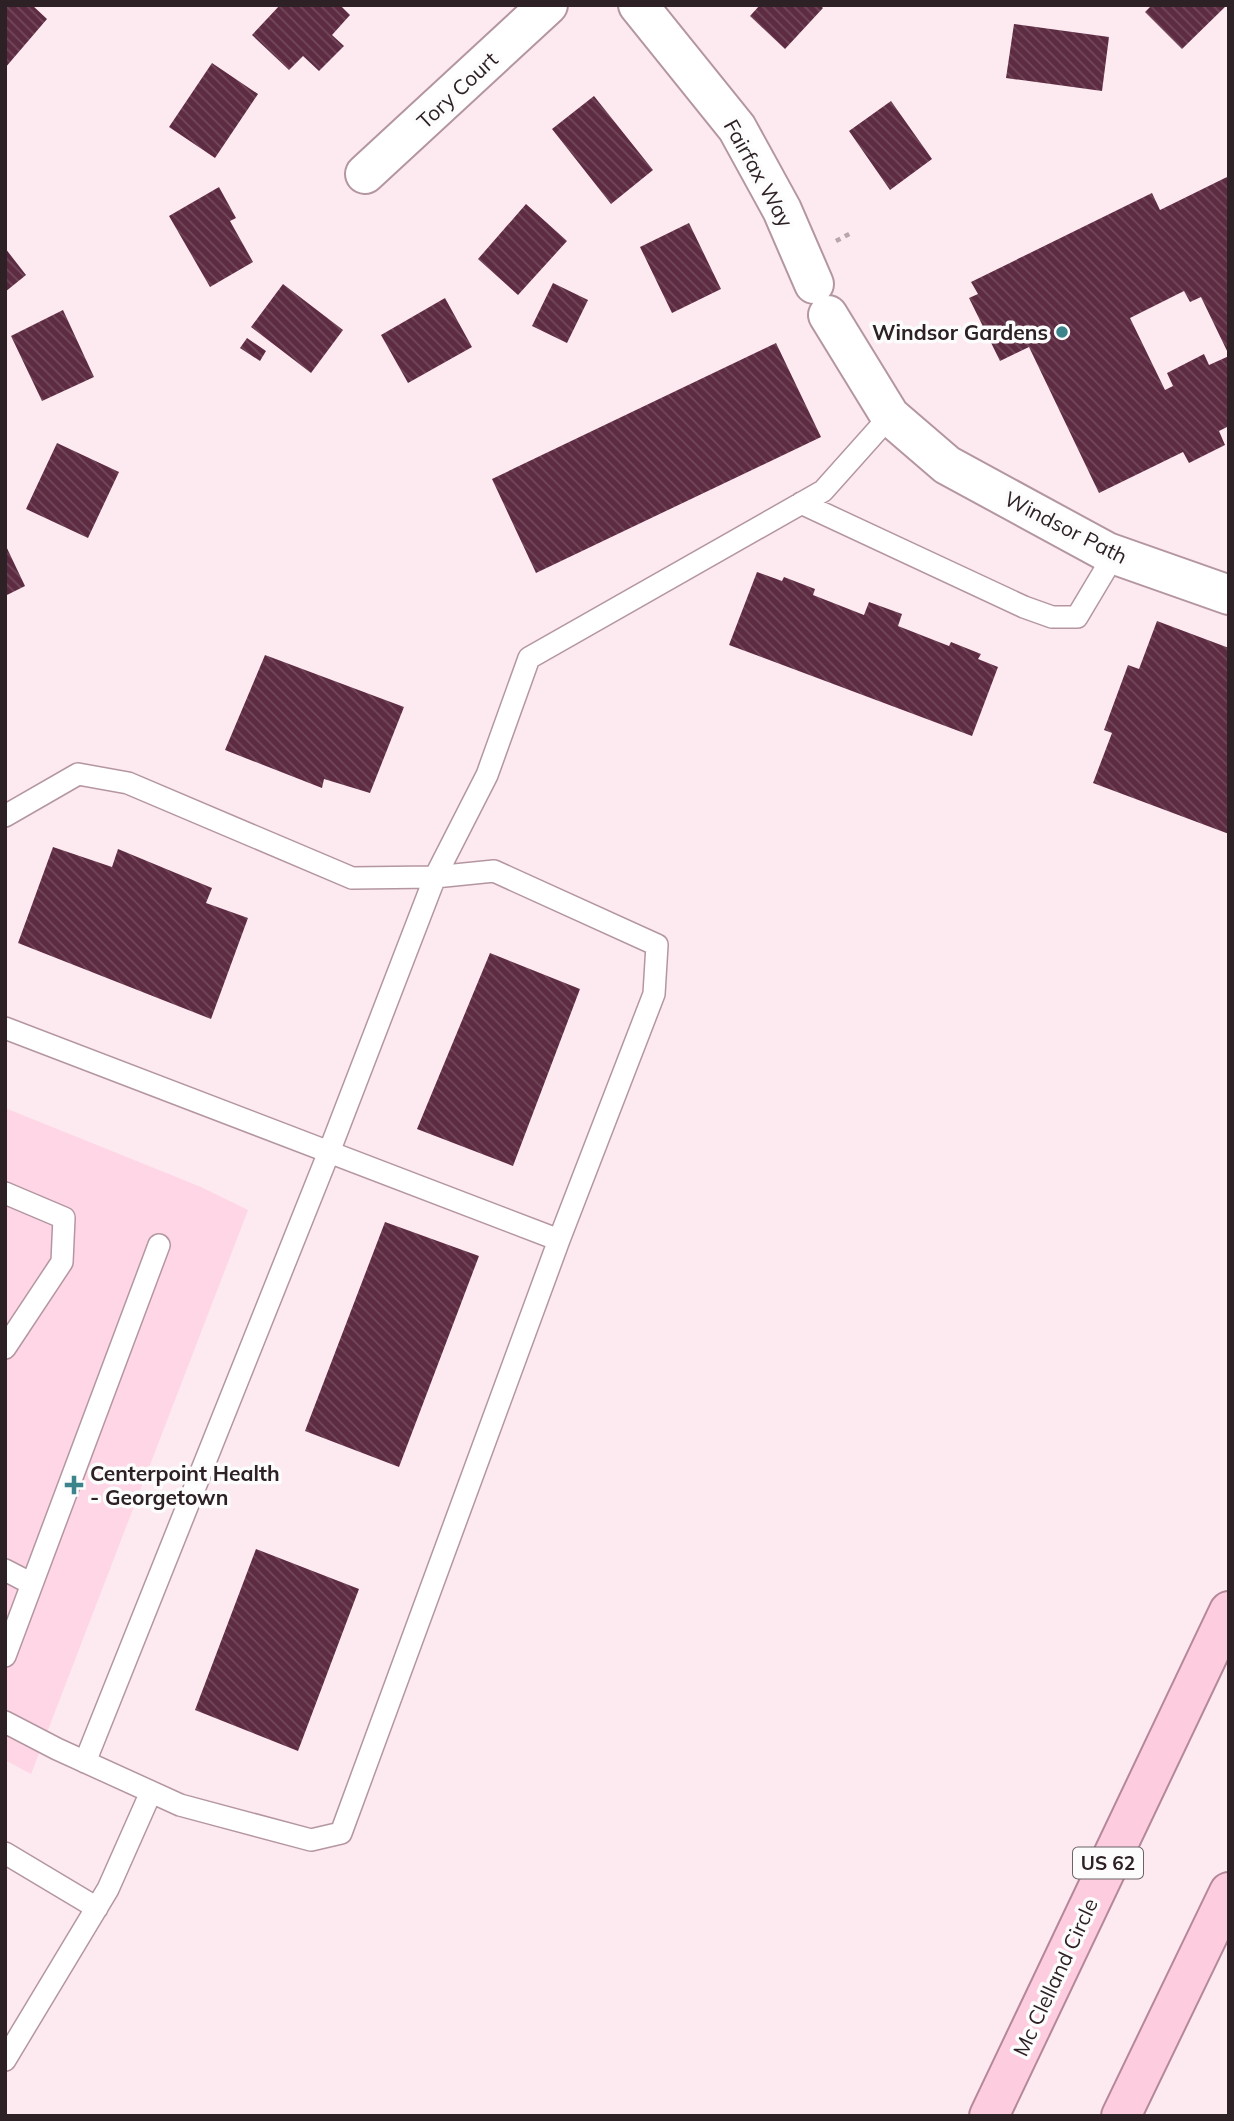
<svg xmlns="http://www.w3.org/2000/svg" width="1234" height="2121" font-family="Mulish,sans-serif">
	<defs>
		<pattern id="building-back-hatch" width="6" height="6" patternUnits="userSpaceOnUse" patternTransform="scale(1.75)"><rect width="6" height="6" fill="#5e2c42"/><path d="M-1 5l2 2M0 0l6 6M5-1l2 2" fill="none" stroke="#72495b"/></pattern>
	</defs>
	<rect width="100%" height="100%" fill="#fde9f0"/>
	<path fill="#fed6e5" d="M5 1108 201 1187 248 1210 31 1774 5 1760Z"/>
	<path fill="url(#building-back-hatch)" d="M5 5H32L47 19 5 68Z
		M280 5H340L350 15 332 35 344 46 319 71 303 56 289 70 252 35Z
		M760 5H820L823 8 785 49 750 16Z
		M1152 5H1227L1182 49 1145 12Z
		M1014 24 1109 37 1102 91 1006 78Z
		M212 63 258 94 215 158 169 127Z
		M594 96 653 170 611 204 552 129Z
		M891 101 932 159 890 190 849 131Z
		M1229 176V355L1201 297 1190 302 1184 291 1130 318 1165 390 1173 386 1167 373 1204 354 1209 365 1229 356V426L1219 431 1225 445 1189 463 1183 452 1099 493 1029 347 1000 361 969 298 978 294 971 282 1152 193 1160 210Z
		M219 187 236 218 230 221 253 262 210 287 169 216Z
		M526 204 567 241 518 295 478 259Z
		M689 223 721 289 672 313 640 247Z
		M5 248 26 275 5 292Z
		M553 283 588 300 567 343 532 326Z
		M283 284 343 330 311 373 251 327Z
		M445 298 472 347 408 383 381 335Z
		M63 310 94 377 42 401 11 336Z
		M247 338 266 351 260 361 240 348Z
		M776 343 821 437 536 573 492 479Z
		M57 443 119 472 88 538 26 509Z
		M5 544 25 586 5 596Z
		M757 572 782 581 784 577 815 589 813 595 864 615 869 602 902 614 898 626 949 646 951 642 981 654 978 659 998 667 972 736 729 645Z
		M1157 621 1229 648V834L1093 783 1112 733 1104 730 1128 665 1139 669Z
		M265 655 404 707 370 793 324 779 322 788 225 750Z
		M53 847 112 867 118 849 212 888 206 903 248 918 211 1019 18 943Z
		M490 953 580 989 513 1166 417 1129Z
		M385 1222 479 1256 399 1467 305 1431Z
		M256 1549 359 1589 298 1751 195 1710Z"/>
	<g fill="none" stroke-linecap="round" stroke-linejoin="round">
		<defs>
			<path id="service" d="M801 503 1024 607 1052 617H1077L1114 555
				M5 816 78 774 128 783 352 878 435 877 494 871 657 945 654 994 559 1240 341 1833 311 1840 180 1805 57 1749 5 1722
				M5 1028 559 1240
				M5 1193 64 1218 62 1262 5 1348
				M5 1570 32 1584
				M5 1656 159 1245
				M85 1762 329 1152 435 877 487 775 529 658 823 491 890 416
				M5 1853 97 1908
				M5 2060 108 1889 151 1792"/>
			<path id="minor" d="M638 5 737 128 782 210 814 284
				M365 174 548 5
				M828 315 890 416 947 465 1107 552 1229 595"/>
			<path id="trunk" d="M989 2116 1229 1611
				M1121 2116 1229 1892"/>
		</defs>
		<use href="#service" stroke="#b496a1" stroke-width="24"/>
		<use href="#minor" stroke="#b496a1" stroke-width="42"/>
		<use href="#trunk" stroke="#b48899" stroke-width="42"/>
		<path stroke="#b8a6ac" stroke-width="4.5" stroke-dasharray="5 5" stroke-linecap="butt" d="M836 241 851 233"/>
		<use href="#service" stroke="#fff" stroke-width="21"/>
		<use href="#minor" stroke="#fff" stroke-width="38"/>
		<use href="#trunk" stroke="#feccdf" stroke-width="38"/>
	</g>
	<g fill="#3c848b" stroke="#fcfcfc" stroke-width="2.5">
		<circle cx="1062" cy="332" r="7"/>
		<path d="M70.5 1474.5h7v7h7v7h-7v7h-7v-7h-7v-7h7z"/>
	</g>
	<g text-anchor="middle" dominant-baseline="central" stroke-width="7" stroke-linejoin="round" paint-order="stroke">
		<rect fill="#fcfcfc" stroke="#6b6366" stroke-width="2" x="1073" y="1847.5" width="70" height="31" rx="5"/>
		<g font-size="19" font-weight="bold" fill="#2d2125">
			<text x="1108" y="1863">US 62</text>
		</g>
		<g font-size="21" fill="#2d2125" stroke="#fcfcfc">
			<text transform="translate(457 90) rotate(-43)">Tory Court</text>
			<text transform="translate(759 173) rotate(61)">Fairfax Way</text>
			<text transform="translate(1066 527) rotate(27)">Windsor Path</text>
			<text transform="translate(1055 1977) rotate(-65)">Mc Clelland Circle</text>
		</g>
		<g font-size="21" font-weight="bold" fill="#2d2125" stroke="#fcfcfc" text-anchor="end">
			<text x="1048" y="332">Windsor Gardens</text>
			<text x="90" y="1473" text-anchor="start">Centerpoint Health<tspan x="90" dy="24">- Georgetown</tspan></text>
		</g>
	</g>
	<rect width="1234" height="2121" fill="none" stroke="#2d2125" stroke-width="14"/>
</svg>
